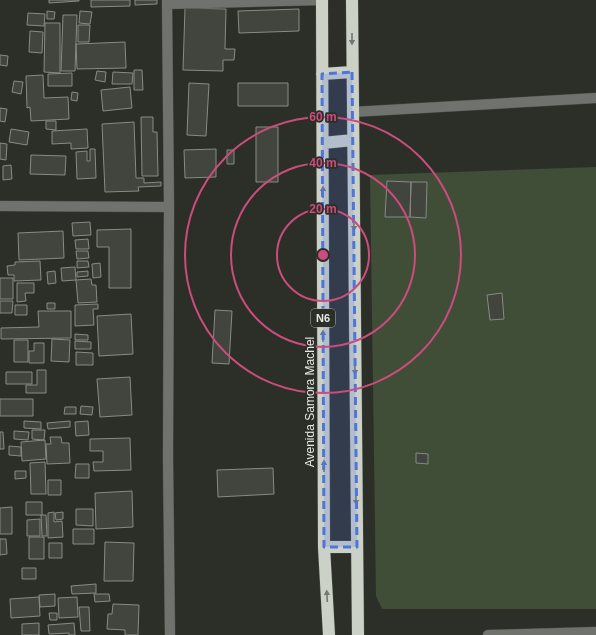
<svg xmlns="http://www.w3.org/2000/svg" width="596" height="635" font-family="Arial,sans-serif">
	<rect width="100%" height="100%" fill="#2b2f28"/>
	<path fill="#404d37" d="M596 167V609H382L376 596 370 175Z"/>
	<path fill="#41453e" stroke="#868c83" d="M49 0H79V1L49 3Z
		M91 0H130V6L91 7Z
		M135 0H157V4L135 5Z
		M185 8 226 9 225 49H235L234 60H223V71L183 70Z
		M299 9V31L239 33 238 11Z
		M47 11 55 12 54 19H47Z
		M80 11 92 12 90 24 79 23Z
		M28 13 45 14 44 26 27 25Z
		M63 15H77L75 71H61Z
		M45 23H60V73L44 72Z
		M78 25H90L89 42H78Z
		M30 31 43 32 42 53 29 52Z
		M125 42 126 68 77 69 76 44Z
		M0 55 8 56 7 66 0 65Z
		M134 70H142L143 90H134Z
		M97 71 106 72 105 82 95 80Z
		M113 72 133 73 132 84H112Z
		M72 73V86H48V74Z
		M43 75 44 98 68 97 69 119 31 121 30 107 27 108 26 76Z
		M14 81 23 82 21 94 12 92Z
		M189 83 209 84 206 136 187 135Z
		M238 83H288V106H238Z
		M130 87 132 108 103 111 101 90Z
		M72 92 78 93 77 101 71 100Z
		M0 108 7 109 5 122 0 121Z
		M141 117H153V132H157L158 176H142Z
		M46 121H56V130L46 129Z
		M134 122 136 178H144V183L161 182V186L138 187 139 191 105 192 102 124Z
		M256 127H278V182H256Z
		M11 129 29 132 27 145 9 142Z
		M87 129 88 148 71 149V143L52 144V131Z
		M0 143 7 144 6 160 0 159Z
		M90 149H95L96 178 77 179 76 152 87 151V161H90Z
		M216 149V177L185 178 184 150Z
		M227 150H234V164H227Z
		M31 155 66 156 65 175 30 174Z
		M11 165 12 179 3 180V166Z
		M387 181 411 182 410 217H385Z
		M411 182H427L426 218 410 217Z
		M90 222 91 235 73 236 72 223Z
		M131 229V288H109V247H97V230Z
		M63 231 64 258 19 260 18 233Z
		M88 239 89 249H76L75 240Z
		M76 251H88L89 258 77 259Z
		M40 261 41 280 14 281V275H8L7 266 15 265V262Z
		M77 261H88L89 267 77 268Z
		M100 263 101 277 93 278 92 264Z
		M75 267 76 280 62 281 61 268Z
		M55 271 56 283 48 284 47 272Z
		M88 271V276L77 277V272Z
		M0 278H13V299H0Z
		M91 279 92 285H96L97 302 78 303 76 280Z
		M17 283H34V293H25L26 301 17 302Z
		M502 293 504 319 490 320 487 295Z
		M0 301H13L12 313H0Z
		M47 303H55V309H47Z
		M98 304V309H93L94 325 75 326V305Z
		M15 305H27V315H15Z
		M215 310 232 311 229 364 212 363Z
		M38 311H71V338L1 339V328L39 327Z
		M131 314 133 354 99 356 97 316Z
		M75 334 88 335V340H75Z
		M52 339 70 340 69 362 51 361Z
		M14 340H28V362H14Z
		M75 341 91 342V349H75Z
		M34 343H44V363H29V351H34Z
		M76 352 93 353V365H76Z
		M37 370H46V393H26V385H37Z
		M6 372H32V384H6Z
		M130 377 132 415 100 417 97 379Z
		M0 399H33V416H0Z
		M81 406 93 407 92 415 80 414Z
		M65 407H76V414H64Z
		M24 421 41 422V429L24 428Z
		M70 421V427L48 429 47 423Z
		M88 421 89 435 76 436 75 422Z
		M32 430H45L44 440 32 439Z
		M14 431 29 432 28 440 14 439Z
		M0 432H3L4 449H0Z
		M50 437H61L62 443H69L70 463 47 464 46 444H51Z
		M130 438 131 470 94 471 93 462H103V451H90V439Z
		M45 440 46 459 22 461 21 442Z
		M9 446 21 447V456L9 455Z
		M416 453 428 454V464L416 463Z
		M45 462 46 494H31L30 463Z
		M76 464H89V478H75Z
		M273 468 274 494 218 497 217 470Z
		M15 471H26V478L15 479Z
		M48 480H61V495H48Z
		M132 491 133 527 96 529 95 493Z
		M26 502H42V515H26Z
		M12 507V534H0V508Z
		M76 509H93V526L76 525Z
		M54 512V522L62 521 63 537 48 538V513Z
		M63 512V519L56 520 55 513Z
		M41 515H46L47 536H42Z
		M40 519V536H27V520Z
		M73 529H94V544H73Z
		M29 537H44V559H29Z
		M0 539H6L7 554 0 555Z
		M105 542 134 543 133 581H104Z
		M49 543H62V558H49Z
		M22 568H36V579H22Z
		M96 584V593L72 594 71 586Z
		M55 594V606L40 607 39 595Z
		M94 594H109L110 601 95 602Z
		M39 597 40 616 11 618 10 599Z
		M77 597 78 617 59 618 58 598Z
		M113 604 139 605 138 635H125V630L107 629 108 614H112Z
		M79 607H89L90 631H81Z
		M49 613H57V620H50Z
		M39 623V635H22V624Z
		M74 623 75 635H69V633L49 634 48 625Z"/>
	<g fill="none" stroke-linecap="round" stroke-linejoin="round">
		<defs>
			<path id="minor" d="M167 0 169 207 168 458 170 635
				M167 4 322 0
				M352 112 596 98
				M0 206 169 207
				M488 635 596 632"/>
			<path id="highway" d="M322 0 324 547 329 635
				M352 0 358 635
				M322 74 352 72
				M323 143 353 140
				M324 547H357"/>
		</defs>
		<use href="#minor" stroke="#494d46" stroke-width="11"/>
		<use href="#highway" stroke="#494d46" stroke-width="13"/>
		<use href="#minor" stroke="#70726e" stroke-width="10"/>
		<use href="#highway" stroke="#ccd1c8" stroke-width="12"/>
	</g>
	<defs><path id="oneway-solid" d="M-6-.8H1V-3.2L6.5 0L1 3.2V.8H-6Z"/></defs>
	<g fill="#737870">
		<use href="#oneway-solid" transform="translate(352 39) rotate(90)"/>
		<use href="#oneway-solid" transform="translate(323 192) rotate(-90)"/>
		<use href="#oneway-solid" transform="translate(354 225) rotate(89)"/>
		<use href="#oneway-solid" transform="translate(323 336) rotate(-90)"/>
		<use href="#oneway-solid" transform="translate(355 369) rotate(89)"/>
		<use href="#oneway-solid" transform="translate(324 466) rotate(-90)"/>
		<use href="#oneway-solid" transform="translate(356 499) rotate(89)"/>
		<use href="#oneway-solid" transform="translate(327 596) rotate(-93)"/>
	</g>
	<path fill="#4f75db" fill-opacity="0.2" stroke="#4f75db" stroke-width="3" stroke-dasharray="8 5" stroke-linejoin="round" d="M352 72 357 547H324L322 74Z"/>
	<g fill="none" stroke="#cb4c7d" stroke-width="2">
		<circle cx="323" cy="255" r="46"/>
		<circle cx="323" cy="255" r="92"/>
		<circle cx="323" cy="255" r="138"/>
	</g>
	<g text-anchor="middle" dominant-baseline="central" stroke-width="3.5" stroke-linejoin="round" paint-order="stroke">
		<rect fill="#2b2f28" stroke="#aeb1ac" stroke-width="1" x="311" y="309" width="24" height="18" rx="3"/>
		<g font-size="11" font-weight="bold" fill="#e6e9e4">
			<text x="323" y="318">N6</text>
		</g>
		<g font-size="12" fill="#e6e9e4" stroke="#2b2f28">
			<text transform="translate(310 402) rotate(-90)">Avenida Samora Machel</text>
		</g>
	</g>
	<circle cx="323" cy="255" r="6" fill="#cb4c7d" stroke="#2b2f28" stroke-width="2"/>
	<g font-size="12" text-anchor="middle" font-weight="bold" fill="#cb4c7d" stroke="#2b2f28" stroke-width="3.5" stroke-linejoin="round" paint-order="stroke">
		<text x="323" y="121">60 m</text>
		<text x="323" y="167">40 m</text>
		<text x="323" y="213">20 m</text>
	</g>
</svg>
